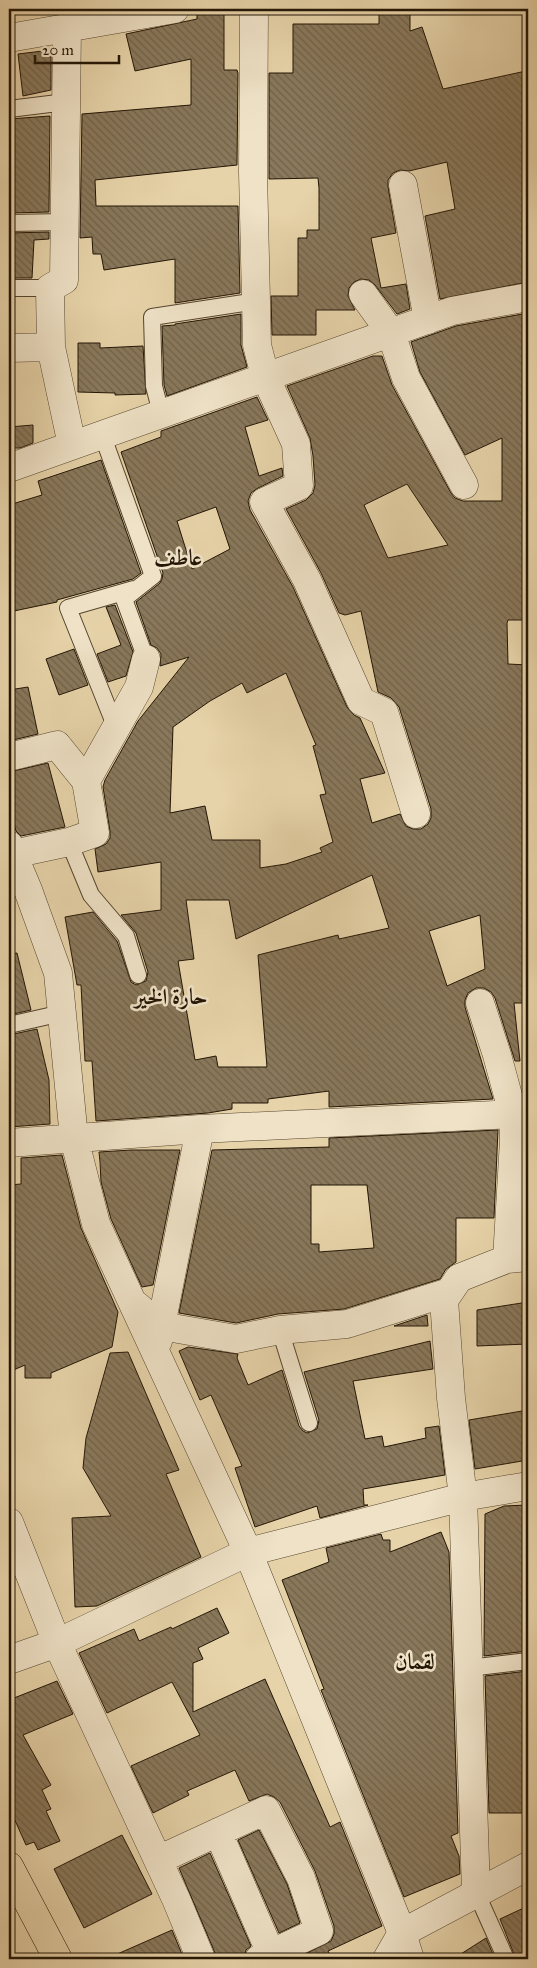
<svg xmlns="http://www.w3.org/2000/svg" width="537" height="1968" font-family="'IM FELL Great Primer',Amiri,serif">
	<defs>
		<pattern id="building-back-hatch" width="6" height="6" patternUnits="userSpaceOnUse" patternTransform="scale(1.25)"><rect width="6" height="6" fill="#89785b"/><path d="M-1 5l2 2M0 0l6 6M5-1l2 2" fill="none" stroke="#706149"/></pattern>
	</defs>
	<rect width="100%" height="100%" fill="#e7d3a9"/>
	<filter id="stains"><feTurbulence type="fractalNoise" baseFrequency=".004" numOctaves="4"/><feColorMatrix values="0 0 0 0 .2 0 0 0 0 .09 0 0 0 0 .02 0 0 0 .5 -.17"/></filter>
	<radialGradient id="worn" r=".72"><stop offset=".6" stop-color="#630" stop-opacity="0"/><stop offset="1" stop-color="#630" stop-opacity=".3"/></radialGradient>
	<path fill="url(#building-back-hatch)" stroke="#231606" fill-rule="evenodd" d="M379 9H410V31L422 27 443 89 526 71 528 126V190H527L528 282 440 299 425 216 455 209 447 162 409 171 400 170 393 173 388 180V187L396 233 371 238 381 288 406 284 410 309 397 314 375 285 369 280 361 279 354 282 349 288 348 296 355 310H316V335H272L271 296H298V238H307V230H319V188L318 178 269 179V73H293V24H379Z
		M197 11H224V70H237L238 73 237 165 95 180 96 206H238L240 293 175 303V259L104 270 101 254H93L92 237 80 238 82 114 191 105V59L135 71 126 34 197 19Z
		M51 50V90L23 96 18 54Z
		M50 116 49 212 9 213V119Z
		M49 232V239L34 240 32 278H9V233Z
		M528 313V620H508L507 623 508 664 528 665V1003H514L520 1061H515L495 998 491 992 484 988H476L468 993 465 1000V1007L493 1099 329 1107V1091L268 1099V1103H232V1109L208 1113 96 1121 92 1061H85L81 985H77L65 917 93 912 117 941 131 982 136 985 146 981 148 972 136 933 121 915 161 910V862L98 872 95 849 106 844 110 838V831L103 787 105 780 138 721 189 657 160 666 161 654 157 648 151 645 136 602 160 583 162 579 163 573 121 452 161 437V431L257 397 268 420 245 427 259 476 282 468 283 476 258 488 251 493 248 501 250 510 293 587 347 707 354 715 360 718 385 773 360 779 372 823 400 814 406 826 413 829H421L428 824 431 818V809L399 707 391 698 378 692 361 611 345 615 339 613 321 573 286 509 306 500 313 493 315 485 313 456 310 438 287 386 373 356H382L392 385 451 493 455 498 463 501H502V438L465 455 420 372 411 342 456 326ZM407 484 448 545 388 558 364 505ZM216 507 230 549 192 569 177 521ZM286 673 316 745 313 746 326 794 320 795 333 842 320 848 322 852 286 864 260 868V840H212L205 806 170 813 173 727 210 701 242 683 247 693ZM372 875 389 928 339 939 338 935 258 955 267 1067H218L216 1056 195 1060 178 961 194 959 186 900H229L236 939ZM480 915 485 969 447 986 429 931Z
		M241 314V345L247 367 167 396 164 385 162 326 175 325V324Z
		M78 343H100V348L143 346 146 394 115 395V393L78 392Z
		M33 425V443L20 448H9V427Z
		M101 460 141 573 133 579 57 600V602L9 612V505L42 495 38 481Z
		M115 605 133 652 126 676 108 682 97 654 121 645 106 607Z
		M74 649 88 685 59 695 46 659Z
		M28 687 38 734 9 741V690Z
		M48 763 65 827 21 836 16 831 9 807V772Z
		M17 953 31 1010 9 1015V954Z
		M37 1029 49 1080 50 1124 9 1127V1035Z
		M498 1130 494 1218H456V1262L446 1269 440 1279 344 1309 278 1314 236 1323 179 1313 212 1150 329 1147V1138ZM311 1185H367L374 1248 319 1252V1244H311Z
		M131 1150H180L153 1285 142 1287 111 1219 101 1182 100 1162 99 1152Z
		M62 1155 81 1228 118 1312 112 1347 51 1373V1378H25V1365L9 1372V1185L21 1184V1158Z
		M528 1302V1344L477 1346V1310Z
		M427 1315 428 1326H394Z
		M430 1341 433 1369 353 1381 365 1439 382 1436 384 1447 426 1438 425 1428 439 1426 445 1475 363 1489 364 1505H368L320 1518 317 1506 255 1527 235 1468 242 1466 211 1395 200 1400 179 1351 188 1347 238 1354 237 1358 248 1385 282 1370 299 1426 303 1431 307 1433 317 1429 319 1420 304 1372Z
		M128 1352 179 1470 166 1474 201 1557 97 1606 75 1607 72 1518 111 1516 83 1468 86 1438 110 1353Z
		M528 1410V1460L475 1469 469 1420Z
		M528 1505V1651L484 1656 485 1514 504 1506Z
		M441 1532 449 1552 458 1833 451 1836 459 1856 460 1874 404 1897 321 1690 324 1689 282 1580 329 1562 326 1548 381 1534 383 1540H390V1552Z
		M217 1608 229 1633 198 1648 203 1659 193 1663V1712L265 1679 330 1827 340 1822 382 1926 328 1951 332 1959H295L331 1941 334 1934V1926L315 1871 280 1802 274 1797 267 1794 249 1801 235 1770 187 1791 189 1795 153 1813 131 1766 200 1735 172 1682 107 1713 79 1653 134 1629 139 1641 171 1627 172 1629Z
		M528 1671V1749H525V1813H489L485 1676Z
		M57 1681 73 1714 23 1735 51 1785 42 1790 51 1809 46 1811 60 1841 38 1850 34 1842 26 1845 9 1807V1700Z
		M259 1830 287 1884 300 1923 279 1933 238 1840Z
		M122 1835 152 1894 84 1928 54 1869Z
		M210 1853 251 1946 246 1950 244 1959H216L215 1953 179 1868Z
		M528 1906V1959H516L500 1919Z
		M172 1930 184 1959H106Z
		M486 1938 495 1959H453Z"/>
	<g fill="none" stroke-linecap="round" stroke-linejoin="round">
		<defs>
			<path id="service" d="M9 109 66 102
				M9 223 65 222
				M9 288H50
				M161 413 154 386 152 317 257 301
				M102 434 153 576 124 599 146 659
				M116 728 68 608 134 589
				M69 842 91 895 126 936 138 975
				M9 1025 62 1013
				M280 1330 309 1423
				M469 1668 528 1661
				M476 1892 506 1959"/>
			<path id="minor" d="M254 9 253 172 257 345 265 376 296 444 299 486 264 502 307 580 361 701 384 712 416 814
				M67 28 64 280 50 288 51 347 72 445
				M9 38 175 9
				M403 185 428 320
				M363 294 391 333 406 378 464 485
				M9 348 51 347
				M9 468 452 311 528 297
				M9 757 57 745 86 781
				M9 845 28 890 58 973 74 1138 96 1224 248 1552 402 1933 410 1959
				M13 854 69 842 95 833 86 781 139 687 146 659
				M9 1143 200 1129 513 1114 497 1055 480 1003
				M507 1259 514 1140 513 1114 528 1107
				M136 1305 161 1326 236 1339 280 1330 347 1324 449 1292
				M158 1341 200 1129
				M9 1522 57 1643 176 1899 201 1959
				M9 1660 57 1643 248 1552 463 1497 528 1486
				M218 1832 271 1954
				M158 1860 266 1810 301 1878 319 1931 259 1959
				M476 1892 463 1497 451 1398 444 1300 459 1278 507 1259 528 1257"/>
			<path id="tertiary" d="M387 1959 402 1933 528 1866"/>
			<path id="trunk" d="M9 1866 58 1959"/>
		</defs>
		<use href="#service" stroke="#54452f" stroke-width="18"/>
		<use href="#minor" stroke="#54452f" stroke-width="29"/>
		<use href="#tertiary" stroke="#54452f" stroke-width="29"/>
		<use href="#trunk" stroke="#231606" stroke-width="29"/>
		<use href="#service" stroke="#efe2c7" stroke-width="16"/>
		<use href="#minor" stroke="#efe2c7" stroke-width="28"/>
		<use href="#tertiary" stroke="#efe2c7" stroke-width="28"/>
		<use href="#trunk" stroke="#e7d3a9" stroke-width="28"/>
	</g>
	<g text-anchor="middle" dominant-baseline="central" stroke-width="5" stroke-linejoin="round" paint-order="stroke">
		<g font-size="22" font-weight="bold" fill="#231606" stroke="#efe2c7">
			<text x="178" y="557">عاطف</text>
			<text x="171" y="996">حارة الخير</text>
			<text x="415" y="1661">لقمان</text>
		</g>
	</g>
	<rect width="537" height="1968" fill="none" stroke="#e7d3a9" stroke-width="30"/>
	<rect x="10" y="10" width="517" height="1948" fill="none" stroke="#231606" stroke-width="2.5"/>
	<rect x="15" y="15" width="507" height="1938" fill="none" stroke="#231606"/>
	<path d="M35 55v8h84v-8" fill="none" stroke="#231606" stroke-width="2.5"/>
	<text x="42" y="55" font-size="15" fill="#231606" stroke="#efe2c7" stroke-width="4" paint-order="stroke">20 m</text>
	<rect width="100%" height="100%" filter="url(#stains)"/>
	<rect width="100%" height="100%" fill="url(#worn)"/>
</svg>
